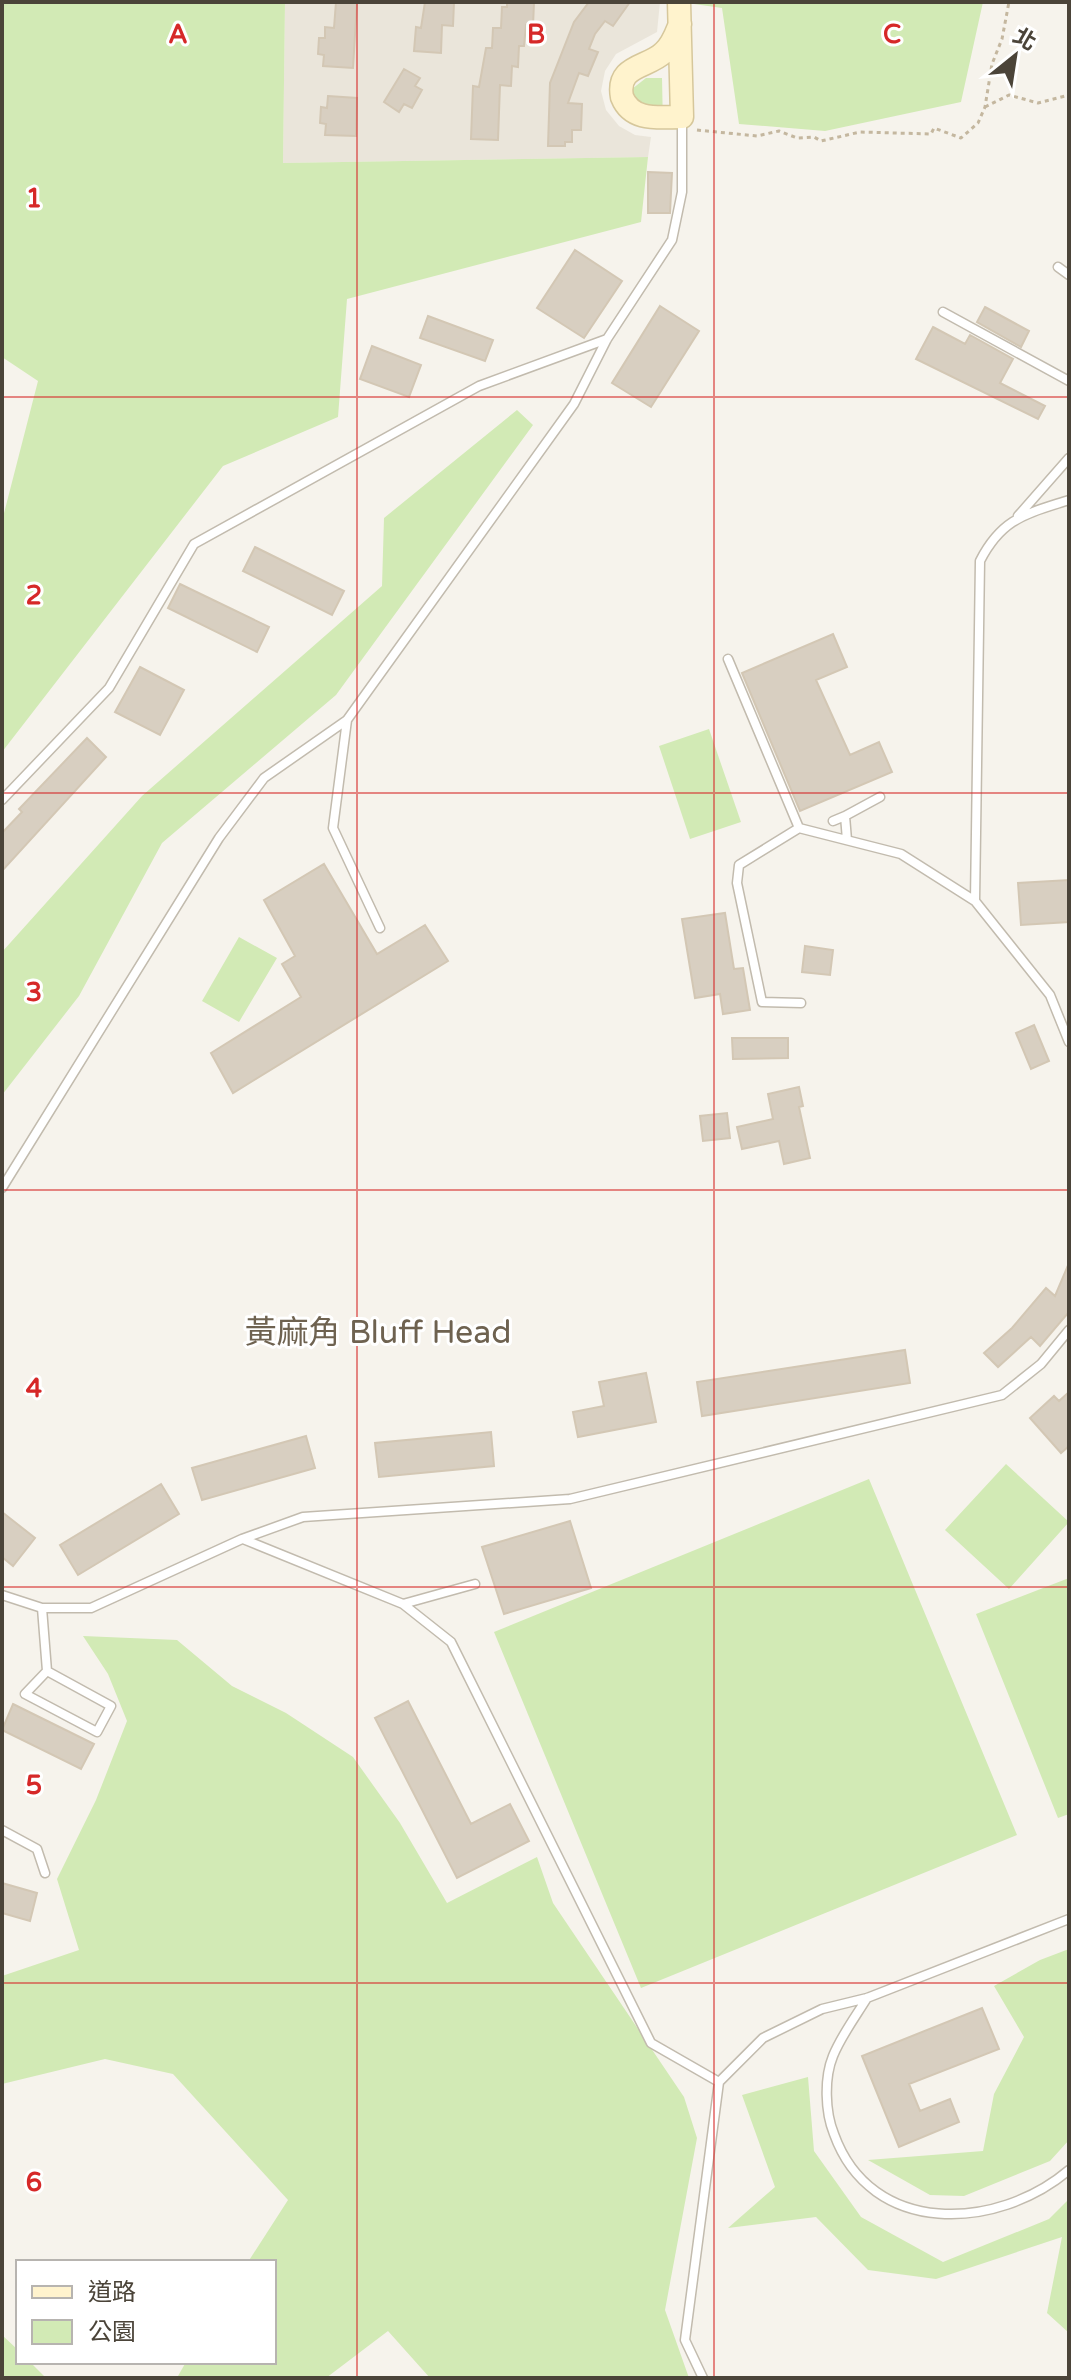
<svg xmlns="http://www.w3.org/2000/svg" width="1071" height="2380" font-family="'Varela Round','Noto Sans TC',sans-serif">
	<rect width="100%" height="100%" fill="#f6f3ec"/>
	<path fill="#eae5da" d="M285 2H660L657 32 616 54 605 71 601 91 606 110 619 126 635 135 651 137 648 157 283 163Z"/>
	<path fill="#d2eab5" d="M2 2H285L283 163 648 157 641 222 347 299 338 417 223 466 2 752V521L38 381 2 357Z
		M983 2 961 102 825 131 739 124 722 8 687 3Z
		M646 78H662L663 126 632 116V89Z
		M517 410 533 425 336 695 162 843 79 996 2 1095V952L142 796 382 586 384 518Z
		M709 729 741 822 690 839 659 746Z
		M239 937 277 958 239 1022 202 1001Z
		M1006 1464 1069 1522 1009 1589 945 1530Z
		M869 1479 1017 1835 641 1988 494 1632Z
		M1069 1578V1814L1058 1818 976 1614Z
		M83 1636 177 1640 232 1686 286 1713 353 1757 400 1823 447 1903 537 1857 553 1903 684 2097 697 2138 665 2310 689 2378H430L388 2331 326 2378 178 2376 186 2362H274V2262H248L288 2200 173 2074 105 2059 2 2084V1976L79 1950 57 1879 96 1800 127 1721 108 1674Z
		M1069 1949V2140L1050 2161 964 2196 930 2195 868 2160 983 2151 994 2094 1024 2037 994 1986 1040 1960Z
		M808 2077 814 2151 861 2217 943 2262 1049 2219 1069 2199V2333L1047 2313 1062 2237 936 2279 868 2270 816 2217 728 2228 775 2187 742 2095Z
		M2 2335 18 2350V2362H30L46 2378H2Z"/>
	<path fill="#d8cfc1" stroke="#d3c7b4" stroke-width="2" d="M336 2H357L353 68 323 66 324 55 318 54 319 38H325V27L334 28Z
		M425 2H454L453 26 442 25 441 53 414 51 416 27 421 28Z
		M507 2H534L533 26 526 25 524 46H519L518 67 512 66 511 86 500 85 498 140 471 139 473 86 479 87 486 48H492L493 28H501L502 7H507Z
		M589 2H630L613 26 605 21 595 34 589 49 598 52 588 76 579 73 568 103 582 104 581 130H572V142H565V146H548L550 83 574 22Z
		M404 69 420 78 415 86 422 90 412 108 404 104 399 112 384 102Z
		M328 96 357 98 356 136 325 135 326 124 320 123 321 107 327 108Z
		M648 172 672 173 670 213H648Z
		M575 250 622 281 584 338 537 308Z
		M660 306 699 331 651 407 612 383Z
		M985 307 1029 331 1021 347 977 322Z
		M428 316 493 340 485 361 420 338Z
		M933 327 965 344 970 335 1013 359 1000 383 1045 406 1038 419 916 359Z
		M372 346 421 365 409 397 360 379Z
		M255 547 344 591 332 615 243 571Z
		M180 584 269 627 257 652 168 608Z
		M833 634 847 667 816 680 850 755 879 742 892 772 800 811 742 673Z
		M140 667 184 690 160 735 115 712Z
		M87 738 106 757 2 871V833L22 812 19 809Z
		M324 864 377 954 425 925 448 961 233 1093 211 1053 301 997 282 964 295 956 264 900Z
		M1069 880V922L1021 925 1018 883Z
		M725 913 734 969 743 968 750 1010 723 1014 720 994 695 998 682 919Z
		M805 946 833 950 830 975 802 972Z
		M1034 1025 1049 1061 1031 1069 1016 1033Z
		M732 1038H788V1058L733 1059Z
		M799 1087 803 1106 799 1107 810 1158 784 1164 779 1141 742 1149 737 1127 773 1119 768 1094Z
		M727 1113 730 1138 703 1141 700 1116Z
		M1069 1263V1312L1040 1346 1031 1337 998 1367 984 1353 1012 1328 1046 1288 1055 1296Z
		M905 1350 910 1383 702 1416 697 1382Z
		M646 1373 656 1422 578 1437 573 1412 604 1406 599 1382Z
		M1069 1392V1446L1061 1453 1030 1418 1054 1396 1059 1401Z
		M491 1432 494 1466 379 1477 375 1443Z
		M306 1436 315 1468 202 1500 192 1468Z
		M161 1484 179 1514 78 1575 60 1545Z
		M2 1512 35 1538 13 1566 2 1557Z
		M570 1521 591 1588 504 1614 482 1547Z
		M408 1701 471 1824 510 1804 529 1841 457 1878 375 1718Z
		M13 1704 94 1744 81 1769 2 1730Z
		M2 1883 37 1893 30 1921 2 1913Z
		M982 2008 999 2049 909 2084 920 2111 950 2099 959 2122 899 2147 862 2056Z"/>
	<g fill="none" stroke-linecap="round" stroke-linejoin="round">
		<defs>
			<path id="lane" d="M1058 267 1069 275
				M943 312 1069 381
				M1069 500C1026 514 1002 518 980 561L975 901 1050 995 1069 1042
				M1018 516 1069 458
				M728 659 799 828 901 854 975 901
				M347 720 333 828 380 928
				M2 800 109 688 194 544 479 386 607 339
				M833 821 845 816
				M799 828 739 865 737 883 762 1002 801 1003
				M847 840 845 816 880 797
				M2 1188 219 838 264 778 347 720 574 404 607 339 672 240 682 192V118
				M243 1539 403 1604 451 1642 651 2043 719 2082 685 2340 703 2378
				M2 1595 42 1608H91L242 1539 303 1517 570 1499 1002 1395 1041 1364 1069 1330
				M403 1604 475 1584
				M42 1608 47 1671 25 1694 97 1732 111 1706 47 1671
				M2 1830 37 1849 45 1873
				M867 1998C856 2016 841 2036 833 2056 824 2078 825 2112 834 2134 871 2237 997 2231 1069 2170
				M719 2082 763 2038 822 2009 867 1998 1069 1919"/>
			<path id="secondary" d="M679 2 682 117C659 117 632 122 622 97 616 65 647 68 663 53 672 46 676 34 680 24"/>
		</defs>
		<use href="#lane" stroke="#c2bbae" stroke-width="11"/>
		<use href="#secondary" stroke="#d6c79b" stroke-width="25"/>
		<path stroke="#c4b79f" stroke-width="3" stroke-dasharray="4 4" stroke-linecap="butt" d="M985 107 1009 95 1038 103 1069 95
			M697 130 757 136 779 131 797 138 814 137 821 141 860 132 931 134 934 128 961 138 978 123 985 107 992 64 1002 39 1009 2"/>
		<use href="#lane" stroke="#fff" stroke-width="8"/>
		<use href="#secondary" stroke="#fff3cd" stroke-width="22"/>
	</g>
	<path fill="none" stroke="#d62828" stroke-width="2" stroke-opacity="0.55" d="M357 2V2378M714 2V2378M2 397H1069M2 793H1069M2 1190H1069M2 1587H1069M2 1983H1069"/>
	<g text-anchor="middle" dominant-baseline="central" stroke-width="6" stroke-linejoin="round" paint-order="stroke">
		<g font-size="32" fill="#6e6250" stroke="#fff">
			<text x="378" y="1333">黃麻角 Bluff Head</text>
		</g>
	</g>
	<g font-size="26" text-anchor="middle" font-weight="bold" fill="#d62828" stroke="#fff" stroke-width="6" stroke-linejoin="round" paint-order="stroke">
		<text x="178" y="43">A</text>
		<text x="536" y="43">B</text>
		<text x="892" y="43">C</text>
		<text x="34" y="207">1</text>
		<text x="34" y="604">2</text>
		<text x="34" y="1001">3</text>
		<text x="34" y="1397">4</text>
		<text x="34" y="1794">5</text>
		<text x="34" y="2191">6</text>
	</g>
	<rect width="1071" height="2380" fill="none" stroke="#4b4439" stroke-width="8"/>
	<rect x="16" y="2260" width="260" height="104" fill="#ffffff" stroke="#b7b4b0" stroke-width="2"/>
	<rect x="32" y="2286" width="40" height="12" fill="#fff3cd" stroke="#b7b4b0" stroke-width="2"/>
	<text x="88" y="2300" font-size="24" fill="#4b4439">道路</text>
	<rect x="32" y="2320" width="40" height="24" fill="#d2eab5" stroke="#b7b4b0" stroke-width="2"/>
	<text x="88" y="2340" font-size="24" fill="#4b4439">公園</text>
	<g transform="translate(1015 56) rotate(30)" stroke="#ffffff" stroke-width="6" paint-order="stroke">
	<path d="M0-6L14 30L0 20L-14 30Z" fill="#4b4439"/>
	<text y="-12" font-size="22" font-weight="bold" text-anchor="middle" fill="#4b4439">北</text>
	</g>
</svg>
